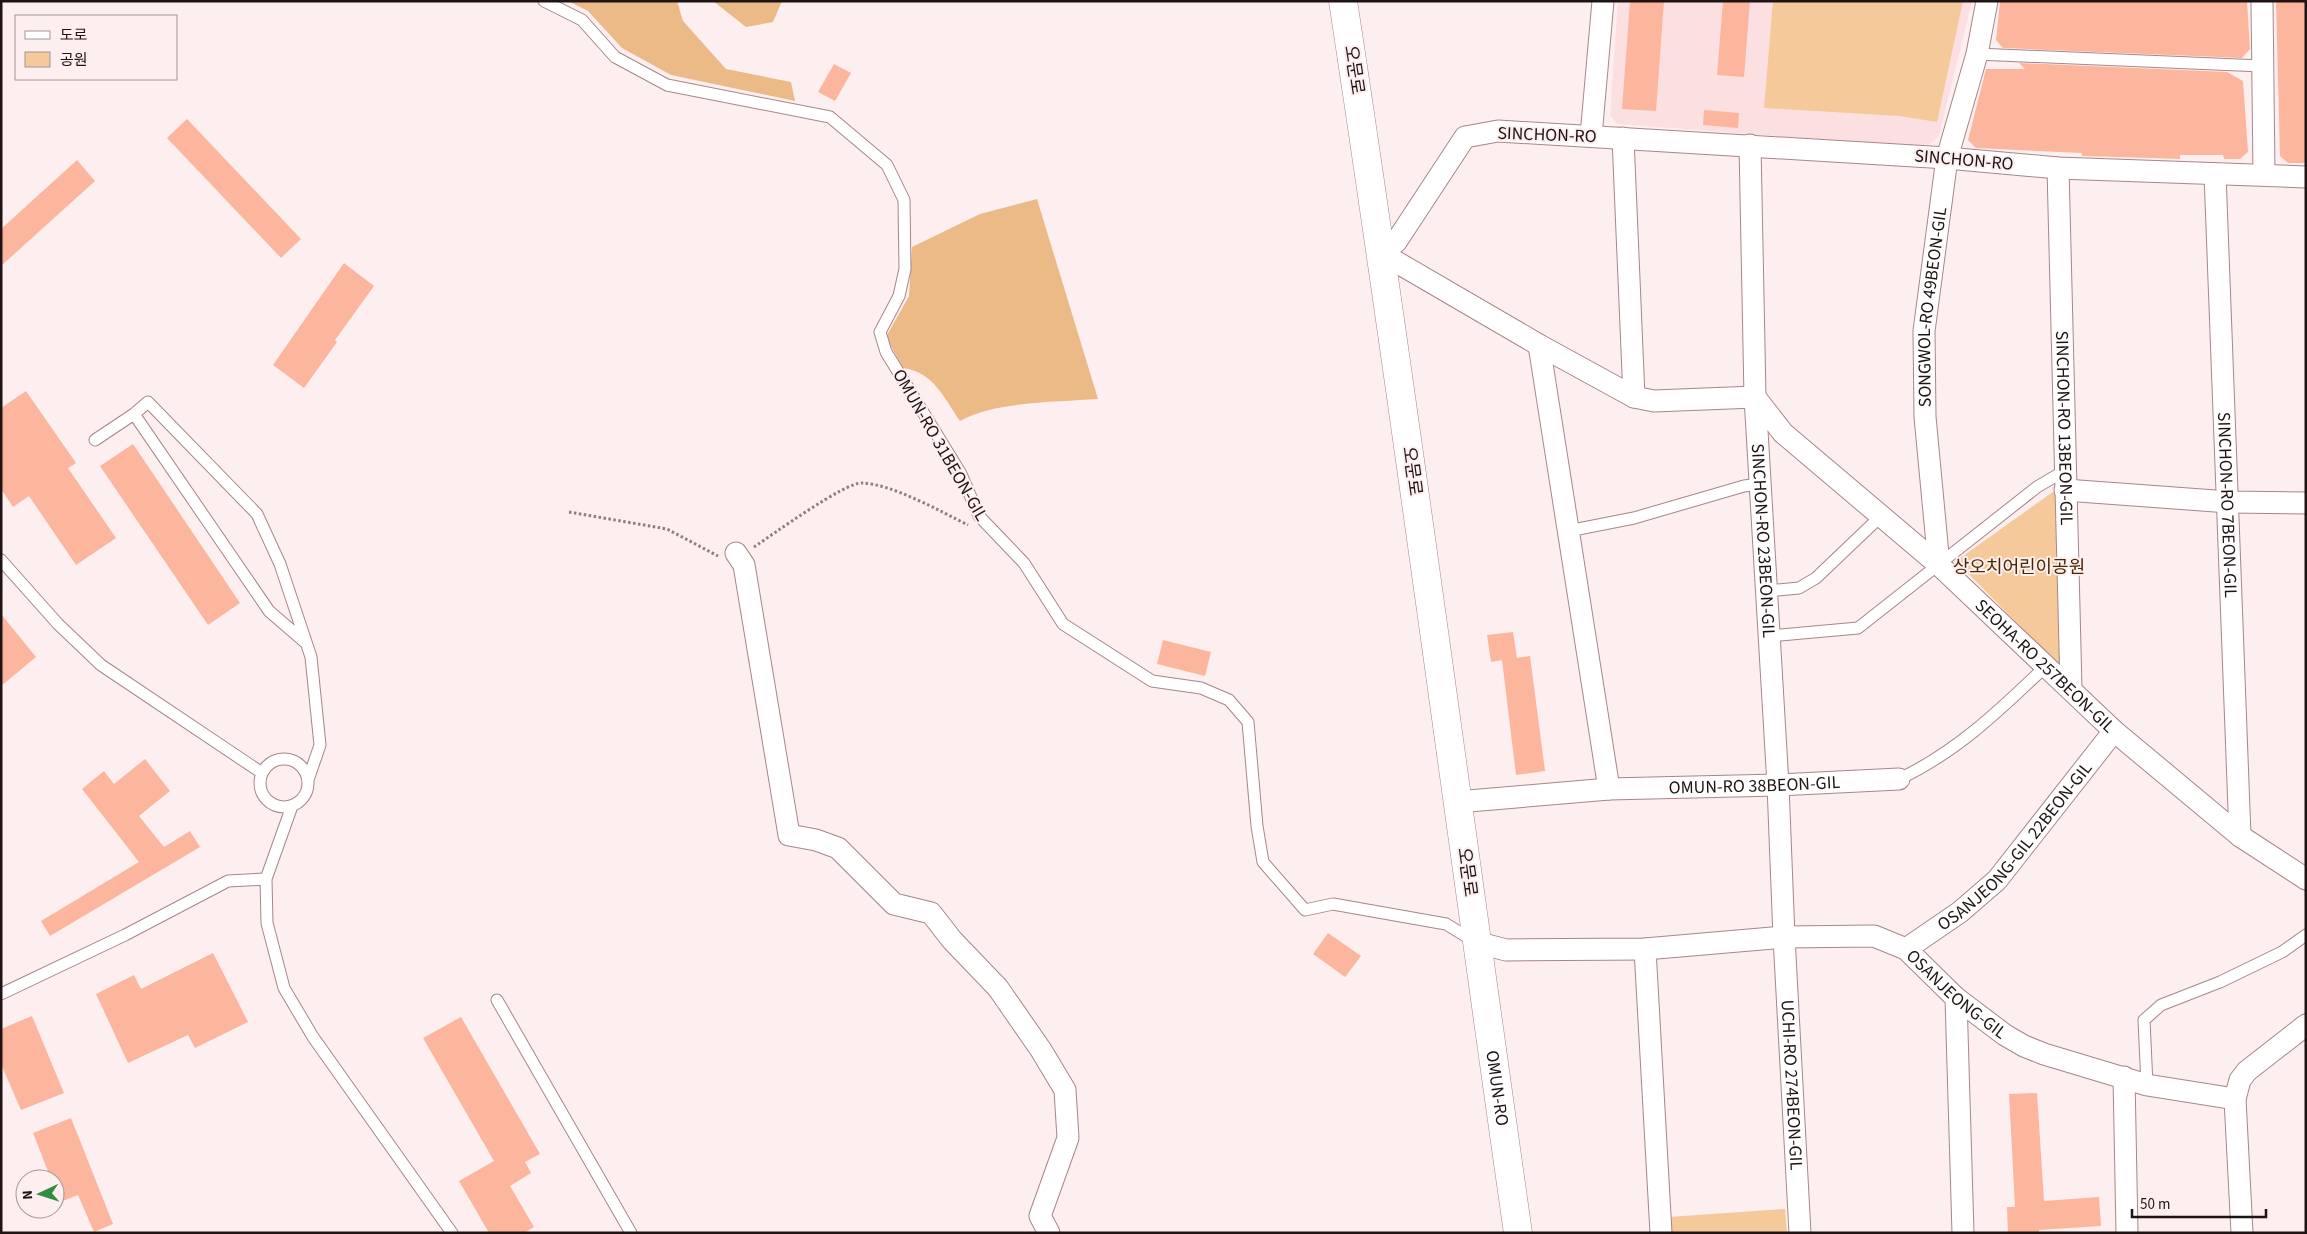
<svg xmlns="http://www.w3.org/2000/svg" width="2307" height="1234" font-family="'Source Sans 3','Noto Sans KR',sans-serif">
	<rect width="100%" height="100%" fill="#fdeeef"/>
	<path fill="#fce0e1" d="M1618 1H1972L1939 136 1926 147 1617 124 1610 115Z"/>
	<path fill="#f5c99a" d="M1773 1H1963L1937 122 1899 116 1764 108Z
		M2057 489 2062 669 1956 561Z
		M1785 1209 1787 1233H1671L1669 1217Z"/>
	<path fill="#ebba86" d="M568 1H677L683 21 726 69 791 82 795 101 671 75 622 48 588 11Z
		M713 1H782L773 22 746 27Z
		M1037 199 1098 399C1058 402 995 401 960 421 944 398 934 372 903 368L886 337 909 296 912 247 980 214Z"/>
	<path fill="#fcb69d" d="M1630 1H1664L1656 111 1622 109Z
		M1723 1H1750L1744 77 1717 75Z
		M2000 1H2247L2250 49 2242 58 2003 48 1996 40Z
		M2276 1H2306V163H2288L2280 156Z
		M2019 63 2227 72 2243 81 2248 152 2240 159H2224L2223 155H2180V159L2152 158 2082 156V153L1976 148 1968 140 1986 69H2025Z
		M834 64 851 73 835 101 818 92Z
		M1704 110 1739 113 1738 128 1703 125Z
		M187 119 301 239 281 258 167 138Z
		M77 160 95 181 1 266V229Z
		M344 263 374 286 335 340 337 342 304 388 273 365Z
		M26 391 76 463 68 468 116 538 76 565 29 496 13 507 1 489V408Z
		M133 444 240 603 208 625 100 466Z
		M1 614 36 657 1 686Z
		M1513 632 1517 658 1530 656 1545 771 1516 775 1502 660 1491 662 1487 635Z
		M1163 640 1211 652 1205 676 1157 664Z
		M145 759 170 791 139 816 164 847 190 831 200 847 50 936 41 921 139 862 82 789 104 771 114 784Z
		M1328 933 1361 956 1345 977 1313 954Z
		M213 953 248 1022 195 1048 188 1035 128 1063 96 994 134 975 141 989Z
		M32 1016 64 1093 21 1110 1 1064V1029Z
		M461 1017 540 1154 525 1162 531 1173 510 1186 534 1227 524 1233H489L459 1181 494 1161 423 1038Z
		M2037 1093 2044 1201 2099 1197 2101 1226 2039 1230V1233H2008L2007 1207H2015L2009 1094Z
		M71 1118 113 1224 94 1232 78 1195 60 1202 55 1188V1179H51L33 1133Z"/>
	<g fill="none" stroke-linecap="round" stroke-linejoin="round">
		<defs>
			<path id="service" d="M544 1 582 20 615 57 667 85 830 117 887 165 904 200 905 269 899 296 880 332 886 352 961 474 979 516 1024 563 1063 624 1152 681 1201 688 1229 700 1248 722 1257 826 1263 862 1305 910 1333 904 1446 924 1474 941
				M1977 54 2262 66
				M134 414 148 402 257 514 280 564 311 657 320 745 308 780
				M95 440 134 414 269 611 306 643
				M1568 531 1634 518 1744 486 1760 484
				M1 560 58 624 101 665 262 773
				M1766 591 1799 588 1816 578 1881 516
				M1769 636 1858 628 2037 487 2064 471
				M260 783a24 24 0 1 1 48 0a24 24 0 1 1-48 0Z
				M1899 779C1957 752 2001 709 2047 665
				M292 806 266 879 267 923 284 988 313 1037 452 1233
				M1 994 125 935 228 881 266 879
				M497 1000 631 1233
				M2147 1085 2144 1020 2161 1005 2220 982 2282 952 2306 935"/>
			<g id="minor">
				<path d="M2262 1 2264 174"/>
				<path d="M1591 136 1603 1"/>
				<path d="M1623 138 1634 397"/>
				<path id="s1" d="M1750 145 1755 397 1778 785 1784 937 1800 1233"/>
				<path id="s2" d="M2058 168 2071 688"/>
				<path id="s3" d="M2215 174 2240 836"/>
				<path id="s4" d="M2306 177 2058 168 1947 158 1498 131 1465 137 1396 242 1381 253 1539 345 1634 397 1654 401 1755 397 1783 433 1939 565 2114 731 2240 836 2306 879"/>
				<path d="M1539 345 1609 789"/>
				<path d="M2065 490 2229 502 2306 503"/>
				<path d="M736 553 744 565 789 835 816 840 838 848 894 904 931 913 952 940 998 988 1041 1050 1065 1090 1068 1138 1040 1216 1049 1233"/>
				<path id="s5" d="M1939 565 1925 417 1924 331 1947 158 1977 54 1987 1"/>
				<path id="s6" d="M1457 802 1609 789 1778 785 1899 779"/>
				<path id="s7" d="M1476 942 1506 950 1645 949 1784 937 1874 936 1906 949 1956 998 2005 1035 2024 1046 2044 1054 2147 1085 2235 1099 2240 1080 2247 1071 2306 1025"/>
				<path d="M1645 949 1661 1233"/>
				<path id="s8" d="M1906 949 1960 912 1997 880 2114 731"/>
				<path d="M1956 998 1963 1233"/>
				<path d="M2124 1077 2127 1233"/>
				<path d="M2235 1099 2242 1233"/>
			</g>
			<g id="tertiary">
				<path id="s9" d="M1343 1C1406 411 1459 822 1518 1233"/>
			</g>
		</defs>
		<use href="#service" stroke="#a88688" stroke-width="13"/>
		<use href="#minor" stroke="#a88688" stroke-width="23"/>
		<use href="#tertiary" stroke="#a88688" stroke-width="29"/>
		<path stroke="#8c7f7f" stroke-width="3" stroke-dasharray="2.5 2.5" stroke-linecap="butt" d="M569 512 667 529 718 556
			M754 547C772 535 845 482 862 483 892 484 940 511 968 525"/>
		<use href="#service" stroke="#fff" stroke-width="11"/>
		<use href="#minor" stroke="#fff" stroke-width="21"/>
		<use href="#tertiary" stroke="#fff" stroke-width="28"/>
	</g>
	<g text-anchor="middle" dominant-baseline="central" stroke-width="4" stroke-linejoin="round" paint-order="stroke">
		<g font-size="18" fill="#1f1313" stroke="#fdeeef">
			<text transform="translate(1354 70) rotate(81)">오문로</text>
			<text transform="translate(1547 135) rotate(2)">SINCHON-RO</text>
			<text transform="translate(1964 160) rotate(5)">SINCHON-RO</text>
			<text stroke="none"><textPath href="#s5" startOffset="259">SONGWOL-RO 49BEON-GIL</textPath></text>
			<text stroke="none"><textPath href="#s2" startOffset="260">SINCHON-RO 13BEON-GIL</textPath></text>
			<text transform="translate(940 445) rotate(60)">OMUN-RO 31BEON-GIL</text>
			<text transform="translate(1412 471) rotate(82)">오문로</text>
			<text stroke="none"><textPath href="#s3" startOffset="331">SINCHON-RO 7BEON-GIL</textPath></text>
			<text stroke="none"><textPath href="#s1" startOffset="396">SINCHON-RO 23BEON-GIL</textPath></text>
			<text stroke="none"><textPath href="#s4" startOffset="1796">SEOHA-RO 257BEON-GIL</textPath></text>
			<text stroke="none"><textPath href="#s6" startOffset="298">OMUN-RO 38BEON-GIL</textPath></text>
			<text stroke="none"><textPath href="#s8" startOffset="151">OSANJEONG-GIL 22BEON-GIL</textPath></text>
			<text transform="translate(1467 872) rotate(82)">오문로</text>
			<text stroke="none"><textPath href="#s7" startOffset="502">OSANJEONG-GIL</textPath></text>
			<text stroke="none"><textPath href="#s1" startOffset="941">UCHI-RO 274BEON-GIL</textPath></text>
			<text stroke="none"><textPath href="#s9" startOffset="1098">OMUN-RO</textPath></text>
		</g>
		<g font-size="18" fill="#472800" stroke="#fdeeef">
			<text x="2019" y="567">상오치어린이공원</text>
		</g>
	</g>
	<rect width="2307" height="1234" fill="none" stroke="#1f1313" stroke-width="5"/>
	<rect x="15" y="15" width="162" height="65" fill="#fdeeef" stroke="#a49697"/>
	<rect x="25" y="31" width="25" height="8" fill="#ffffff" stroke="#a49697"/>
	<text x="60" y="40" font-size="15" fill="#1f1313">도로</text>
	<rect x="25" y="52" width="25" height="15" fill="#f5c99a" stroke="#a49697"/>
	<text x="60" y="65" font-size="15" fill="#1f1313">공원</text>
	<g transform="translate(40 1194) rotate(266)"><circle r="24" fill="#fdeeef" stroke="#a49697"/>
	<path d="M0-4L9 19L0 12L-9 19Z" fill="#328e3f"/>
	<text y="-8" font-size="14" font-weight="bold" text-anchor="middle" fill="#1f1313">N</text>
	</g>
	<path d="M2132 1209v8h134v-8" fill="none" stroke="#1f1313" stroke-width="2.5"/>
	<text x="2140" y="1209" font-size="15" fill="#1f1313" stroke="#fdeeef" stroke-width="4" paint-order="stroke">50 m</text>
</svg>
